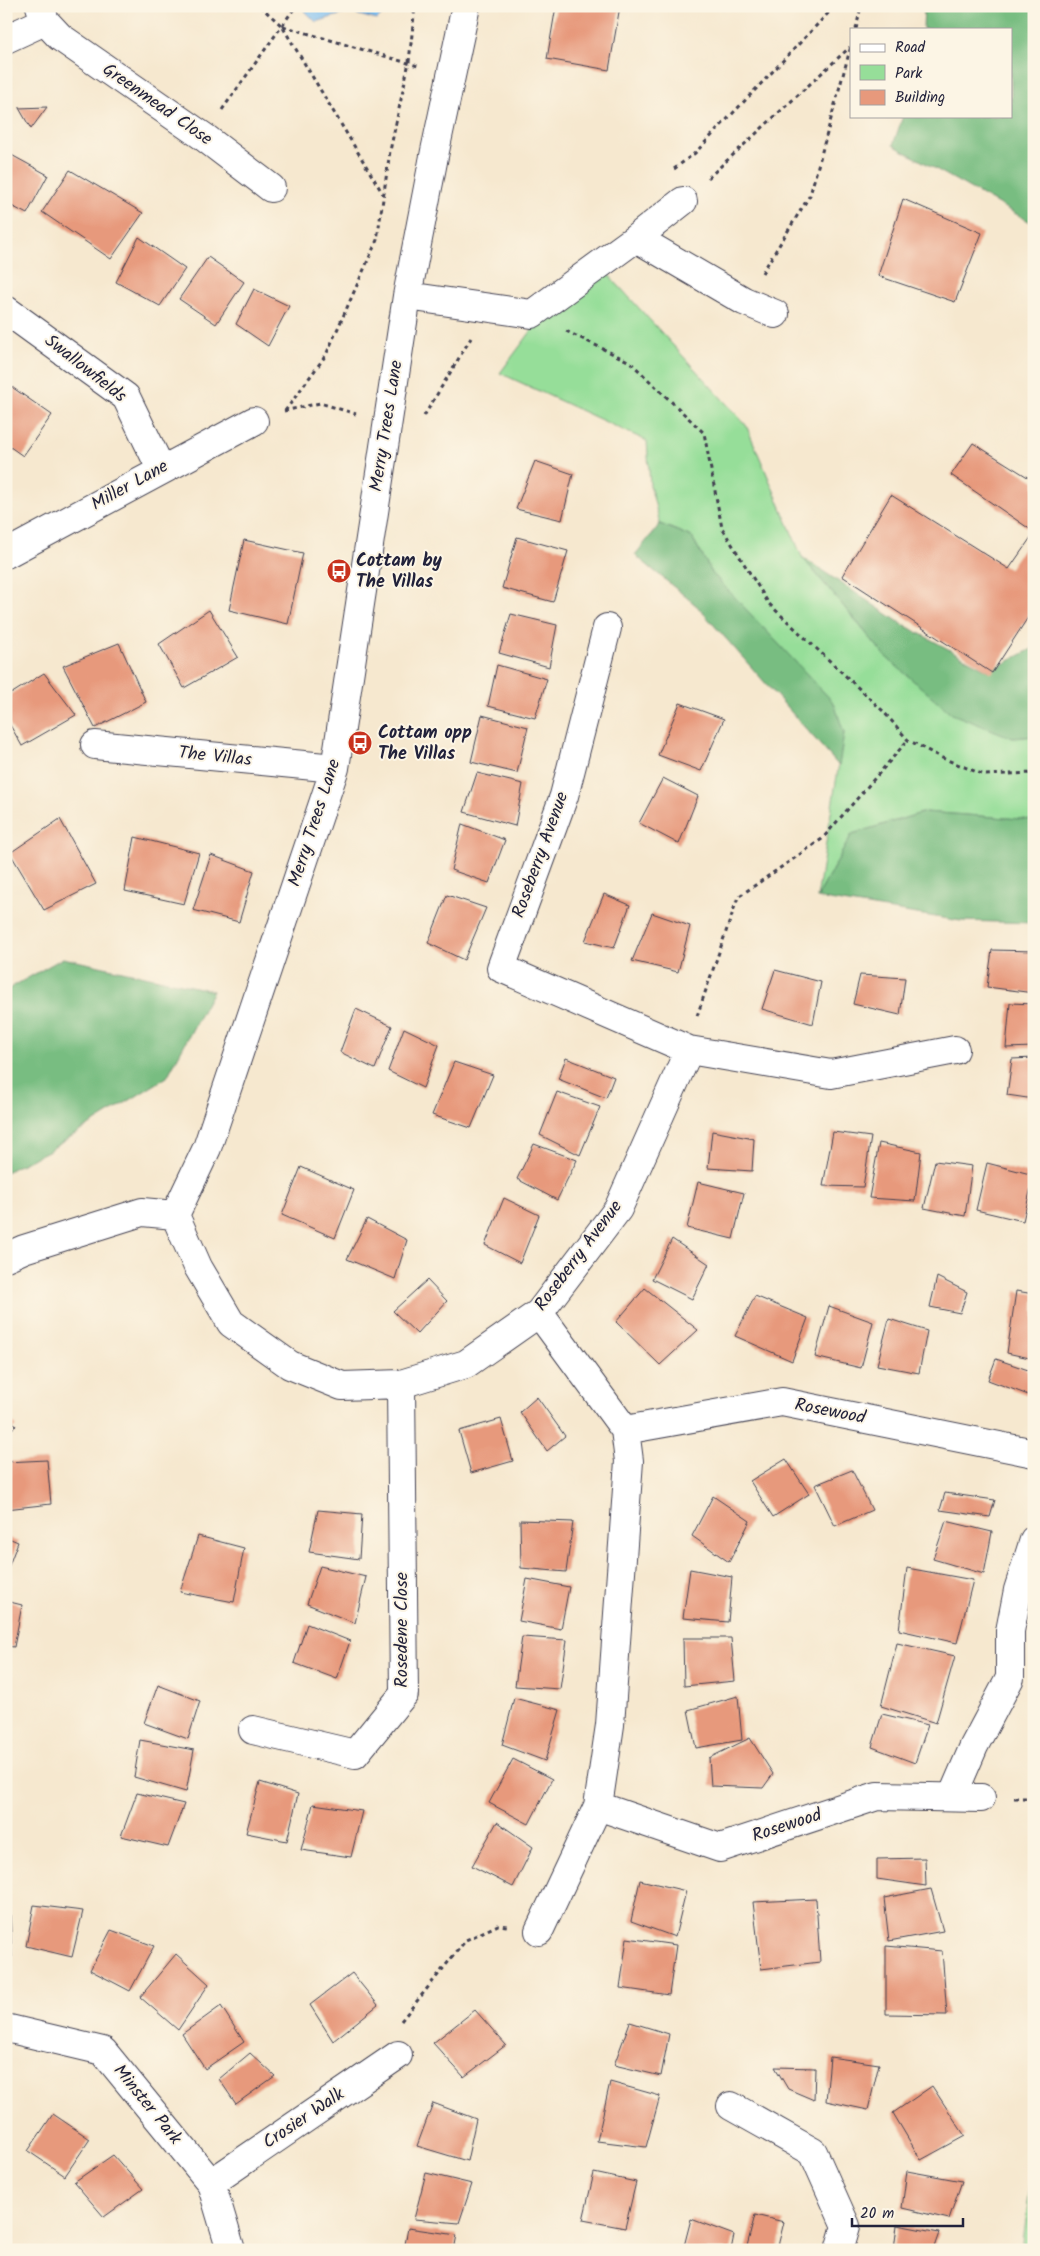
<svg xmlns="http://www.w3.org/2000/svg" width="1040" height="2256" font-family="Kalam,sans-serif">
	<rect width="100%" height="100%" fill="#fcf5e5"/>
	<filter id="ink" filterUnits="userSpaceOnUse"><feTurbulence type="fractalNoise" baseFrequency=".02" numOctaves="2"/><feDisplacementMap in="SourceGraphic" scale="10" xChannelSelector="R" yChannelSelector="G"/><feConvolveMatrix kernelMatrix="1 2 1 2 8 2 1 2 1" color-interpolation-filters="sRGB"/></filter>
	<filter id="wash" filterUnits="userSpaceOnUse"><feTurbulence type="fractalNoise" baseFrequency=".0096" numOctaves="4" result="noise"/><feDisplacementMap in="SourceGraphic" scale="20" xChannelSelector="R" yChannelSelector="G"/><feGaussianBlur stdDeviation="1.12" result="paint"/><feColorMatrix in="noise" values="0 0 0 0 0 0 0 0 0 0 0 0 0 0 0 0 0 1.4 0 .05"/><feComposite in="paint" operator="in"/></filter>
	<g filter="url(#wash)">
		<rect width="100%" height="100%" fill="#f6e8cf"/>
		<path fill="#96de99" stroke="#5c806a" d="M606 272 746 425 802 557 887 658 1013 738 1034 736V820L925 812 852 834 817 898 844 733 740 604 712 573 692 537 660 524 650 485 647 441 500 373 538 322Z
			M1034 2155V2250H1022Z"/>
		<path fill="#78bd81" stroke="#4d705e" d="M924 6H1034V224L893 145 903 116H1011V29H923Z
			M660 524 692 537 712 573 834 703 844 733 839 766 697 606 635 555Z
			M802 557 902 624 989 671 1034 648V736L1013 738 952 714 887 658Z
			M925 812 1034 820V923L961 921 817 898 852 834Z
			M63 958 213 991 167 1077 48 1151 6 1172V992L10 988Z"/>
		<path fill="#7cbef2" stroke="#4f7096" d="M305 6H391L377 20 349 12 316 22 305 11Z"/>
		<g id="blocks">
			<path fill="#e7997c" d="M556 6H620L609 70 547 59Z
				M47 107 31 129 19 108Z
				M6 152 48 175 27 214 6 203Z
				M70 170 143 213 111 259 42 212Z
				M903 199 982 233 955 302 878 276Z
				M139 237 185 269 160 306 116 282Z
				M208 257 244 282 216 324 179 299Z
				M254 289 289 306 268 346 236 324Z
				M6 383 52 415 23 456 6 444Z
				M973 443 1034 481V532L951 475Z
				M535 461 573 474 562 520 516 509Z
				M891 495 1009 569 1034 533V608L992 673 842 576Z
				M517 537 568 551 553 602 502 588Z
				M244 540 303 553 288 624 229 610Z
				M209 610 238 657 184 688 159 644Z
				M511 614 557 625 549 667 499 653Z
				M119 643 146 702 95 728 63 666Z
				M497 665 547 679 535 718 488 706Z
				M44 673 76 715 22 746 6 718V697Z
				M680 703 724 719 701 771 658 755Z
				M482 715 528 727 517 773 471 762Z
				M477 773 523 784 515 826 464 812Z
				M663 778 698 796 679 844 639 823Z
				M60 819 96 884 44 910 10 853Z
				M462 824 505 840 489 883 451 870Z
				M135 837 199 853 184 904 125 891Z
				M211 855 254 871 239 922 193 910Z
				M604 894 630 905 614 948 585 941Z
				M447 895 486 908 464 960 428 943Z
				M652 913 690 926 678 972 632 961Z
				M992 950 1034 951V993L987 987Z
				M775 970 821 982 813 1024 762 1009Z
				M860 975 905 978 900 1015 853 1004Z
				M1010 1003 1034 1004V1047L1006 1048Z
				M356 1009 392 1026 375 1069 340 1052Z
				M404 1028 439 1045 423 1088 388 1071Z
				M566 1058 614 1077 606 1098 558 1079Z
				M1034 1058V1099L1007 1095 1012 1059Z
				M454 1062 493 1075 471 1128 432 1115Z
				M557 1092 600 1107 580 1155 540 1135Z
				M712 1131 754 1139 752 1171 708 1168Z
				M833 1132 871 1137 863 1187 823 1186Z
				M879 1143 921 1152 915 1201 869 1198Z
				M534 1144 577 1160 557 1200 517 1179Z
				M935 1161 972 1166 965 1216 924 1208Z
				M987 1163 1034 1175 1023 1221 976 1210Z
				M301 1167 354 1190 335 1238 282 1215Z
				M698 1182 744 1193 733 1239 687 1228Z
				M504 1198 539 1215 520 1263 485 1245Z
				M367 1219 407 1240 395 1279 347 1259Z
				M672 1239 709 1264 692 1299 652 1279Z
				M937 1277 967 1292 960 1313 930 1307Z
				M427 1280 447 1301 417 1334 393 1311Z
				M645 1288 698 1330 660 1365 616 1322Z
				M1016 1291 1034 1294V1359L1007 1353Z
				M755 1296 808 1318 792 1361 735 1336Z
				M829 1306 873 1322 861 1368 815 1357Z
				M889 1319 927 1331 919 1373 877 1365Z
				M996 1359 1034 1372V1390L1031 1396 988 1380Z
				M537 1397 565 1436 547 1451 520 1412Z
				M6 1412 16 1426 6 1433Z
				M501 1419 513 1461 471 1473 459 1431Z
				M786 1459 809 1494 773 1517 750 1481Z
				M47 1460 51 1504 6 1509V1462Z
				M852 1470 872 1510 835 1526 815 1485Z
				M945 1493 995 1500 990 1517 940 1510Z
				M713 1496 750 1521 729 1562 692 1536Z
				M318 1510 362 1514 359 1559 309 1552Z
				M520 1520 573 1522 566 1572 521 1568Z
				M946 1521 992 1532 984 1574 933 1559Z
				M198 1536 244 1548 234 1602 180 1592Z
				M6 1537 18 1542 6 1573Z
				M320 1566 366 1577 355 1623 307 1604Z
				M907 1568 973 1580 957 1643 899 1630Z
				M690 1569 732 1577 728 1622 683 1618Z
				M527 1579 569 1587 561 1629 519 1621Z
				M6 1601 22 1605 14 1647 6 1646Z
				M307 1624 350 1641 337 1679 294 1663Z
				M522 1637 567 1640 560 1689 515 1686Z
				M683 1638H731L735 1681 684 1686Z
				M897 1643 955 1656 936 1723 881 1706Z
				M158 1685 200 1701 188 1739 144 1723Z
				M738 1696 742 1740 696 1748 688 1710Z
				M514 1698 560 1710 545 1761 502 1745Z
				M882 1714 928 1725 915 1763 872 1747Z
				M750 1738 773 1774 763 1788 711 1786 709 1758Z
				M140 1740 194 1750 186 1792 134 1777Z
				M513 1759 552 1779 529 1824 489 1803Z
				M260 1782 298 1794 287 1841 246 1833Z
				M137 1793 184 1804 168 1847 121 1836Z
				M313 1804 362 1811 351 1857 301 1850Z
				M497 1822 533 1847 513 1887 472 1866Z
				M925 1858 926 1886 877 1879V1859Z
				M640 1880 686 1891 675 1937 631 1921Z
				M931 1889 943 1931 889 1941 884 1898Z
				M816 1899 820 1962 761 1969 753 1902Z
				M34 1905 83 1911 72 1957 26 1946Z
				M6 1908 10 1909 12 1957H6Z
				M111 1930 154 1946 130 1991 90 1970Z
				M627 1938 676 1945 669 1995 620 1988Z
				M886 1946 942 1951 947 2015 886 2014Z
				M176 1954 209 1984 178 2030 140 1997Z
				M352 1973 378 2005 333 2041 310 2005Z
				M221 2006 244 2042 205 2069 182 2034Z
				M475 2010 506 2045 464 2077 433 2043Z
				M630 2022 669 2034 661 2076 614 2065Z
				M250 2053 275 2076 236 2104 219 2079Z
				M830 2057 879 2064 868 2110 826 2101Z
				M775 2067 815 2068 814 2100 788 2089Z
				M610 2082 660 2096 646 2147 597 2141Z
				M932 2086 965 2136 921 2160 893 2113Z
				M433 2103 476 2119 467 2161 417 2146Z
				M53 2114 90 2139 65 2176 28 2151Z
				M113 2155 143 2189 104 2217 74 2182Z
				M907 2171 962 2181 949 2219 902 2208Z
				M426 2173 472 2184 459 2223 414 2219Z
				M594 2173 636 2182 625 2228 583 2220Z
				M755 2215 784 2222 777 2250H746Z
				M691 2219 734 2235 731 2250H683Z
				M897 2225 939 2233 933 2250H894Z
				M408 2228 457 2235 454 2250H404Z"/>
		</g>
	</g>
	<g filter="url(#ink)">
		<use href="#blocks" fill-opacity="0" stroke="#424051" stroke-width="1"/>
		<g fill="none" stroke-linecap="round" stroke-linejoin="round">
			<defs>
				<path id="minor" d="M40 6 45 21 60 37 204 137 271 188
					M6 39 45 21
					M636 238 744 301 775 314
					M407 296 532 314 636 238 683 201
					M6 310 126 397 161 469
					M6 554 254 421
					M607 628 564 796 501 968 689 1050
					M95 745 335 768
					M175 1215 198 1267 231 1323 290 1365 342 1386 401 1384 466 1364 539 1313 618 1209 689 1050 831 1074 955 1050
					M6 1257 24 1249 142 1212 175 1215 207 1148 335 768 407 296 435 151 466 6
					M625 1430 782 1402 1034 1453
					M253 1730 355 1754 404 1694 401 1384
					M952 1797 974 1746 1010 1678V1631L1018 1590 1034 1540
					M598 1806 720 1848 877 1796 981 1798
					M539 1931 598 1806 610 1725 629 1461 625 1430 539 1313
					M6 2028 103 2051 211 2183 231 2250
					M731 2106 813 2152 846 2226 839 2250
					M211 2183 398 2055"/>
			</defs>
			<use href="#minor" stroke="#424051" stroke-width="30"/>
			<path stroke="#424051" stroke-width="3" stroke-dasharray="4 4" stroke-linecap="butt" d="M260 6 282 26 383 194
				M283 26 418 66
				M856 29 861 6
				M222 110 296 6
				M674 169 695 153 835 6
				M708 178 850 47
				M762 273 810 195 851 46
				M566 331 630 362 704 433 722 528 769 604 883 711 908 740 940 757 984 775 1034 773
				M284 411 320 403 356 414
				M285 411 326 355 377 240 390 151 409 62 415 6
				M424 416 471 338
				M697 1016 738 897 822 839 908 740
				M1014 1798H1034
				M401 2021 466 1940 498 1925 507 1926"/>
			<use href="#minor" stroke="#fff" stroke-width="28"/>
		</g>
	</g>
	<defs>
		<symbol id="bus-disc" viewBox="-11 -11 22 22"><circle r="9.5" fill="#c8321e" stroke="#fcf5e5"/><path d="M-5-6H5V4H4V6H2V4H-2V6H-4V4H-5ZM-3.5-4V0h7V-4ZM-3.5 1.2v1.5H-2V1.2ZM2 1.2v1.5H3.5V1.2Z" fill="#fff"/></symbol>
	</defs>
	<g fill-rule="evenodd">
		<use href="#bus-disc" x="325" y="557" width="28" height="28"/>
		<use href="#bus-disc" x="346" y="729" width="28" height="28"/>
	</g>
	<g text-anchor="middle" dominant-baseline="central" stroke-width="4" stroke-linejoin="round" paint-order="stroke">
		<g font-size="18" fill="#22223b" stroke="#fcf5e5">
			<text transform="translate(157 105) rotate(35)">Greenmead Close</text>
			<text transform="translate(85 369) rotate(38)">Swallowfields</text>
			<text transform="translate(387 426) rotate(-81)">Merry Trees Lane</text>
			<text transform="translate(130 486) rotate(-29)">Miller Lane</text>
			<text transform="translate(215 757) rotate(6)">The Villas</text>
			<text transform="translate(315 823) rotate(-72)">Merry Trees Lane</text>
			<text transform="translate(541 855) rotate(-70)">Roseberry Avenue</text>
			<text transform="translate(579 1256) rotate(-53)">Roseberry Avenue</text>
			<text transform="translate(830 1412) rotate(11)">Rosewood</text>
			<text transform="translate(402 1630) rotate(-90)">Rosedene Close</text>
			<text transform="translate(787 1826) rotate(-18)">Rosewood</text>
			<text transform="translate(147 2105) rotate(51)">Minster Park</text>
			<text transform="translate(304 2119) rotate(-34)">Crosier Walk</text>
		</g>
		<g font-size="18" font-weight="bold" fill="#22223b" stroke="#fcf5e5" text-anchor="start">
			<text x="356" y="561">Cottam by<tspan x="356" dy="21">The Villas</tspan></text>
			<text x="378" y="733">Cottam opp<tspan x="378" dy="21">The Villas</tspan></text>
		</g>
	</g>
	<rect width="1040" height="2256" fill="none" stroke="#fcf5e5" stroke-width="25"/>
	<rect x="850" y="28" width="162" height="90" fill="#fcf5e5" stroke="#a5a1a1"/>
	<rect x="860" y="44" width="25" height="8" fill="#ffffff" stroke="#a5a1a1"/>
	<text x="895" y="52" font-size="15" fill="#22223b">Road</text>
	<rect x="860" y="65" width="25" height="15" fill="#96de99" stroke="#a5a1a1"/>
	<text x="895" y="78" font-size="15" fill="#22223b">Park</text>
	<rect x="860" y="90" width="25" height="15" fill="#e7997c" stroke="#a5a1a1"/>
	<text x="895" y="102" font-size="15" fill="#22223b">Building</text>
	<path d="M852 2218v8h111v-8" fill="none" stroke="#22223b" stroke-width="2.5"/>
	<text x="860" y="2218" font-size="15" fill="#22223b" stroke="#fcf5e5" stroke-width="4" paint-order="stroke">20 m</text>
</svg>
